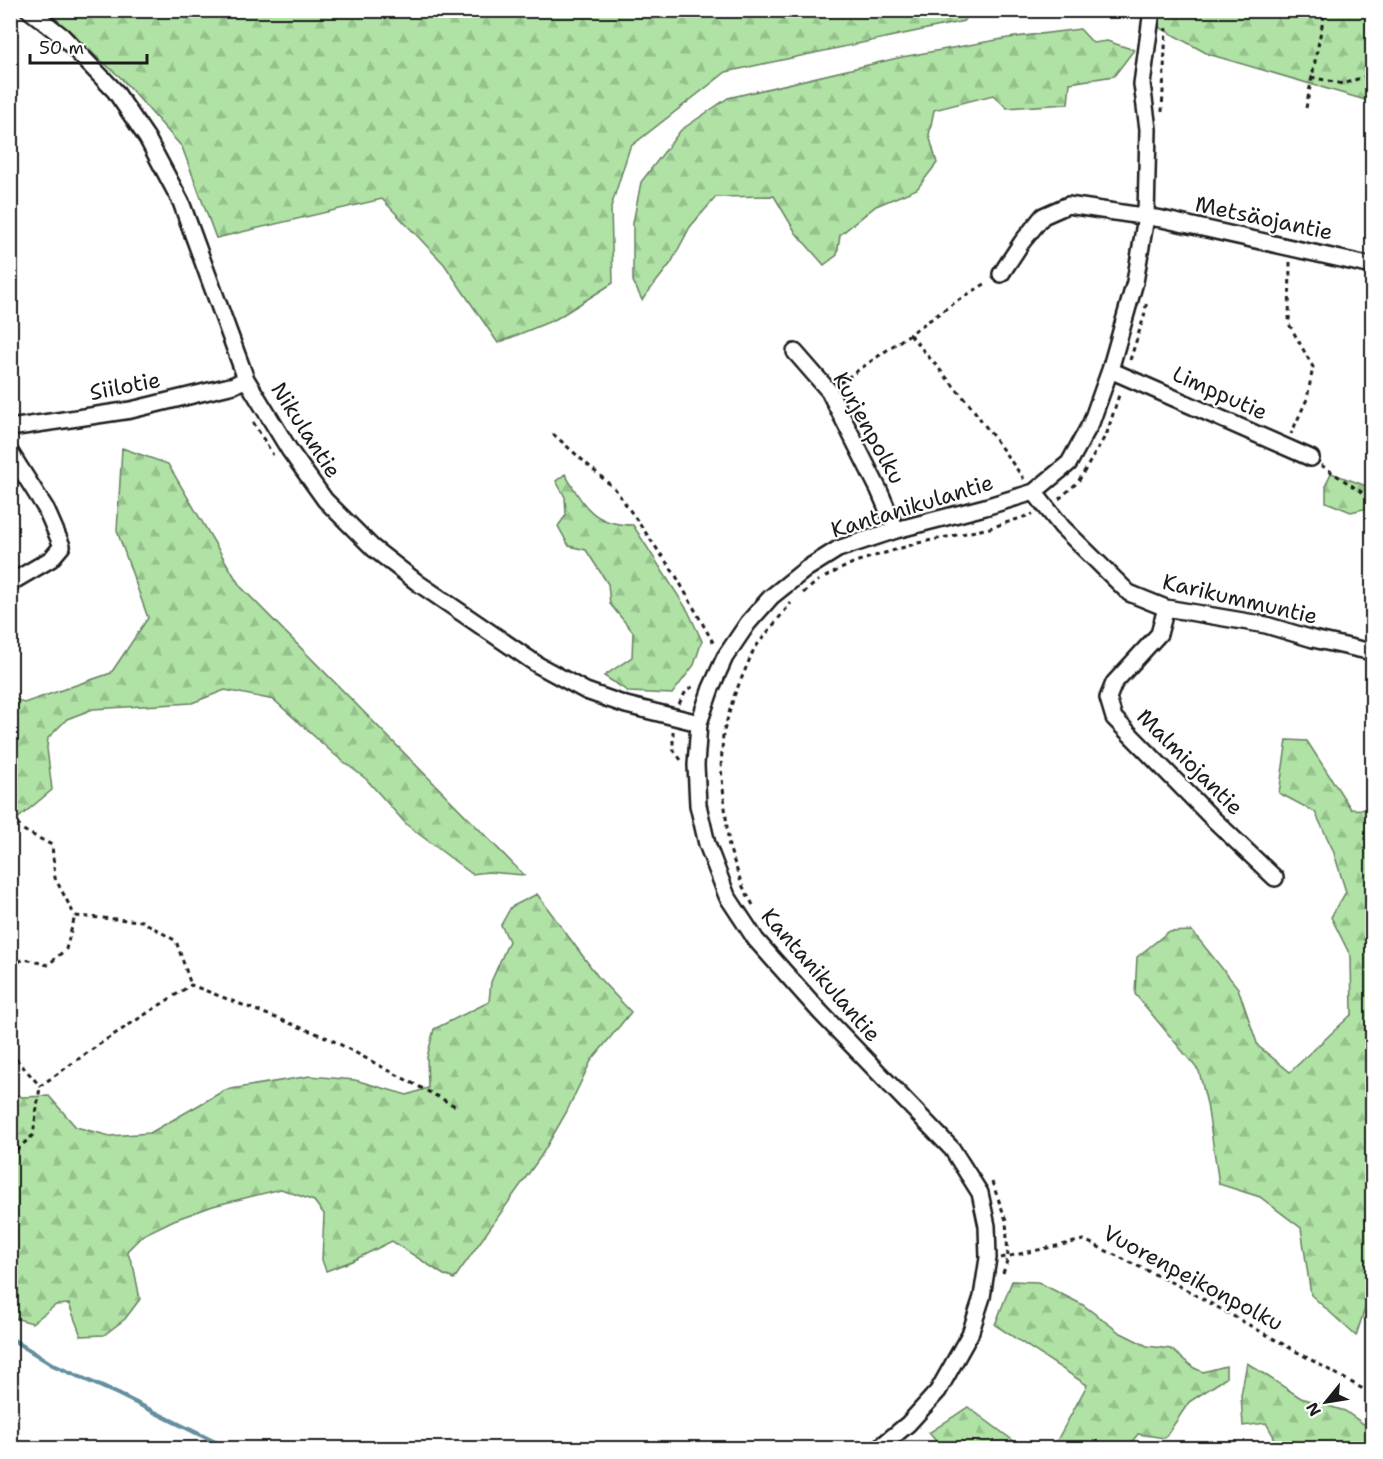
<svg xmlns="http://www.w3.org/2000/svg" width="1383" height="1459" font-family="'Shantell Sans',sans-serif">
	<defs>
		<pattern id="forest-firs" width="22" height="20" patternUnits="userSpaceOnUse" patternTransform="scale(1.5)"><rect width="22" height="20" fill="#afe2a4"/><path d="M5 1l3.5 6h-7zM16 11l3.5 6h-7z" fill="#96c18d"/></pattern>
	</defs>
	<rect width="100%" height="100%" fill="#fff"/>
	<filter id="ink" filterUnits="userSpaceOnUse"><feTurbulence type="fractalNoise" baseFrequency=".0167" numOctaves="2"/><feDisplacementMap in="SourceGraphic" scale="12" xChannelSelector="R" yChannelSelector="G"/><feConvolveMatrix kernelMatrix="1 2 1 2 8 2 1 2 1" color-interpolation-filters="sRGB"/></filter>
	<g filter="url(#ink)">
		<path fill="url(#forest-firs)" stroke="#667f60" stroke-width="1.5" d="M44 11H969L964 21 726 72 630 147 611 207 613 283 556 319 498 343 444 264 382 199 216 238 182 147 120 77Z
			M1161 11H1372V102L1208 54 1155 25Z
			M1080 29 1093 43 1107 41 1134 50 1114 76 1070 83 1068 104 1007 108 993 95 934 110 929 135 937 163 917 189 876 206 840 235 837 255 824 265 796 233 774 196 716 197 690 227 671 263 642 300 633 281V223L641 182 681 130 728 98 902 57 1008 38Z
			M122 448 168 464 240 586 524 875 488 872 472 874 407 825 366 779 335 755 274 700 225 690 192 703 93 709 67 719 48 738 47 748 52 790 17 819 11 822V697L24 703 111 673 148 618 117 531Z
			M1331 473 1372 488V507L1351 512 1326 502V484Z
			M565 474C584 506 593 525 633 525L688 611 702 641 694 665 672 694 629 692 604 676 632 657 633 632 610 604 608 584 586 550 569 546 558 526 566 515 565 497 556 481Z
			M1287 740 1307 741 1351 809 1372 810V1298L1367 1302 1356 1336 1311 1295 1301 1228 1260 1197 1219 1184 1207 1104 1199 1071 1135 994 1137 957 1168 932 1192 931 1238 988 1258 1046 1290 1072 1352 1014 1351 957 1331 917 1346 892 1333 850 1315 812 1279 793Z
			M537 894 599 978 631 1012 591 1061 566 1113 541 1156 454 1279 444 1275 392 1241 352 1261 326 1271 322 1260 324 1214 314 1201 281 1189 213 1206 174 1220 143 1235 127 1251 134 1269 140 1299 125 1319 104 1335 81 1336 69 1304 56 1305 32 1323 11 1317V1092L22 1097 49 1096 76 1127 110 1136 150 1133 225 1090 310 1076 355 1080 407 1095 428 1088 427 1057 434 1029 489 1002 491 982 509 941 501 925 511 907Z
			M1012 1281 1038 1282 1083 1305 1119 1332 1147 1346 1171 1349 1194 1368 1203 1372 1226 1366V1378L1189 1402 1165 1438 1138 1434 1127 1448H1053L1087 1385 995 1325Z
			M1247 1363 1301 1398 1345 1411 1372 1430V1448H1264L1274 1437 1266 1423 1243 1426 1241 1395Z
			M968 1407 1023 1448H942L929 1433Z"/>
		<g fill="none" stroke-linecap="round" stroke-linejoin="round">
			<path stroke="#648f9f" stroke-width="4.5" d="M10 1338 53 1365 118 1394 227 1448"/>
			<defs>
				<path id="minor" d="M29 10 62 36 115 91 147 138 181 202 246 379 290 451 325 500 373 548 418 583 538 665 586 691 626 705 699 723
					M1001 274 1022 242 1043 216 1068 205 1162 219 1372 266
					M795 352 829 391 879 490 896 530
					M1110 370 1311 458
					M10 428 131 410 234 385 246 379
					M10 452 46 509 62 546 51 559 10 583
					M1034 492 1062 527 1129 593 1166 608 1266 625 1313 639 1372 652
					M1166 608 1159 634 1114 683 1108 698 1114 718 1211 817 1275 878
					M879 1448 908 1424 938 1391 970 1334 982 1297 988 1258 987 1226 980 1193 952 1149 821 1013 756 940 727 896 707 844 698 805 696 765 699 723 711 688 725 657 748 623 771 597 806 569 838 549 896 530 985 507 1034 492 1069 463 1091 423 1110 370 1135 282 1146 217 1148 129 1142 84 1152 10"/>
			</defs>
			<use href="#minor" stroke="#1c1c1c" stroke-width="20"/>
			<path stroke="#1c1c1c" stroke-width="3" stroke-dasharray="4.5 4.5" stroke-linecap="butt" d="M1311 77 1343 84 1372 74
				M1306 108 1325 10
				M1162 112 1166 28
				M1290 262 1289 324 1313 367 1307 399 1291 434
				M910 335 970 405 1024 479
				M1130 360 1144 317 1147 300
				M840 383 957 301 988 282
				M253 422 273 455
				M553 434 615 489 676 576 715 646
				M1321 465 1372 499
				M1059 499 1078 482 1107 433 1119 395
				M825 577 855 562 918 543 990 528 1033 514
				M803 593 819 580
				M679 704 686 691 695 685
				M673 731V749L681 760
				M10 818 25 831 52 845 55 878 75 916
				M753 905 742 885 729 847 721 768 723 734 734 696 754 649 791 603
				M10 965 25 959 48 965 66 949 75 916 142 921 176 941 191 985
				M10 1052 40 1086 107 1039 191 985 328 1038 455 1106
				M10 1156 33 1135 40 1087
				M992 1182 1006 1220 1008 1258 1002 1276
				M1001 1258 1084 1240 1185 1289 1372 1394"/>
			<use href="#minor" stroke="#fff" stroke-width="15"/>
		</g>
	</g>
	<g text-anchor="middle" dominant-baseline="central" stroke-width="4.5" stroke-linejoin="round" paint-order="stroke">
		<g font-size="22" fill="#1c1c1c" stroke="#fff">
			<text transform="translate(1264 218) rotate(12)">Metsäojantie</text>
			<text transform="translate(125 386) rotate(-11)">Siilotie</text>
			<text transform="translate(1220 393) rotate(24)">Limpputie</text>
			<text transform="translate(869 428) rotate(61)">Kurjenpolku</text>
			<text transform="translate(306 430) rotate(57)">Nikulantie</text>
			<text transform="translate(912 506) rotate(-17)">Kantanikulantie</text>
			<text transform="translate(1240 599) rotate(13)">Karikummuntie</text>
			<text transform="translate(1190 762) rotate(45)">Malmiojantie</text>
			<text transform="translate(821 975) rotate(49)">Kantanikulantie</text>
			<text transform="translate(1193 1278) rotate(28)">Vuorenpeikonpolku</text>
		</g>
	</g>
	<rect width="1383" height="1459" fill="none" stroke="#fff" stroke-width="36"/>
	<rect x="18" y="18" width="1347" height="1423" fill="none" stroke="#1c1c1c" stroke-width="2" filter="url(#ink)"/>
	<g transform="translate(1326 1402) rotate(240)" stroke="#ffffff" stroke-width="4.5" paint-order="stroke">
	<path d="M0-4.5L10 22L0 15L-10 22Z" fill="#1c1c1c"/>
	<text y="-9" font-size="16" font-weight="bold" text-anchor="middle" fill="#1c1c1c">N</text>
	</g>
	<path d="M30 54v9h117v-9" fill="none" stroke="#1c1c1c" stroke-width="3"/>
	<text x="39" y="54" font-size="18" fill="#1c1c1c" stroke="#ffffff" stroke-width="4.5" paint-order="stroke">50 m</text>
</svg>
